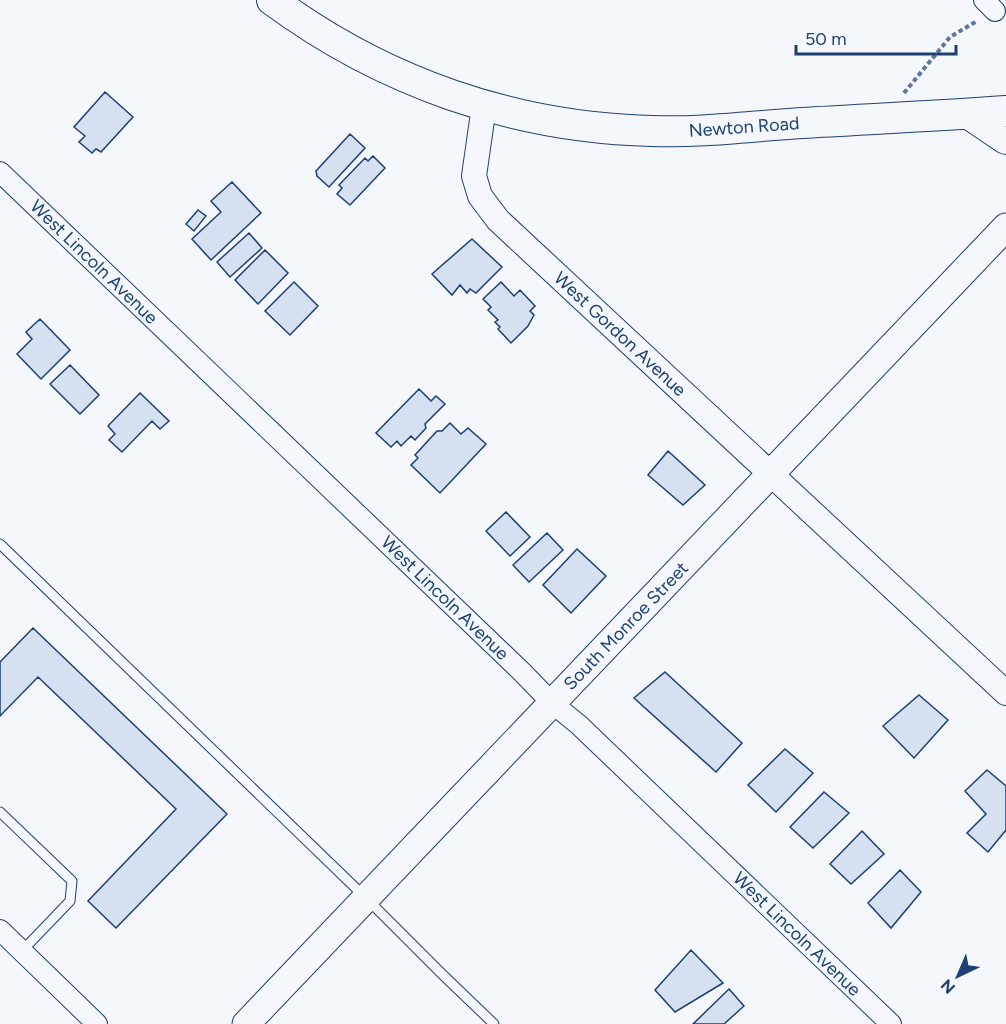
<svg xmlns="http://www.w3.org/2000/svg" width="1006" height="1024" font-family="Figtree,sans-serif">
	<rect width="100%" height="100%" fill="#f4f7fb"/>
	<path fill="#d5e0f0" stroke="#1d3f73" stroke-width="1.5" d="M105 92 133 117 101 152 96 149 92 153 79 142 85 136 74 127Z
		M350 134 365 148 329 187 317 176 316 171Z
		M373 156 385 168 350 205 337 194 342 188 339 185 365 158 368 161Z
		M232 182 261 213 211 260 192 239 221 212 211 201Z
		M198 210 206 216 194 231 186 224Z
		M249 233 262 248 230 277 217 262Z
		M472 239 502 267 476 293 470 289 467 293 460 285 452 295 432 274Z
		M265 250 288 273 258 304 235 280Z
		M294 282 318 306 290 335 265 311Z
		M501 282 514 296 520 290 535 306 530 311 534 315 528 326 511 343 498 329 500 327 495 322 498 320 488 310 491 307 483 299Z
		M40 319 70 350 41 379 17 354 32 339 26 332Z
		M70 365 99 395 80 414 50 384Z
		M419 389 431 401 436 396 445 404 425 424 426 428 415 440 411 436 401 446 397 441 391 447 376 433Z
		M140 393 169 421 160 429 152 421 122 452 109 440 115 434 108 426Z
		M450 423 461 434 468 428 486 444 440 493 411 465 418 458 415 455 437 431H442Z
		M668 451 705 485 683 505 648 475Z
		M506 512 530 537 510 556 486 531Z
		M547 533 563 550 529 582 513 565Z
		M577 549 606 576 571 613 543 585Z
		M33 628 227 814 116 928 88 901 176 809 38 677 0 716V662Z
		M665 672 742 743 716 772 634 698Z
		M919 695 948 720 914 758 883 726Z
		M785 749 813 773 776 812 748 785Z
		M987 770 1006 786V830L988 852 967 833 986 814 965 791Z
		M824 792 849 813 813 848 790 827Z
		M862 831 884 854 851 884 830 864Z
		M900 870 921 892 891 928 868 903Z
		M691 950 723 983 675 1012 655 990Z
		M729 989 744 1006 724 1024H693Z"/>
	<g fill="none" stroke-linecap="round" stroke-linejoin="round">
		<defs>
			<path id="service" d="M0 544 366 898 443 975 494 1024
				M0 812 72 881 70 901 22 951"/>
			<path id="minor" d="M984 0 995 11
				M0 172 522 672 552 703 579 725 891 1024
				M0 930 97 1024"/>
			<path id="tertiary" d="M484 106 474 176 480 196 498 220 1006 693"/>
			<path id="secondary" d="M246 1024 1006 227"/>
			<path id="primary" d="M272 0C383 82 514 128 652 131 702 133 752 126 802 123 870 119 938 116 1006 111
				M969 114 1006 139"/>
		</defs>
		<use href="#service" stroke="#1d3f73" stroke-width="11"/>
		<use href="#minor" stroke="#1d3f73" stroke-width="22"/>
		<use href="#tertiary" stroke="#1d3f73" stroke-width="26"/>
		<use href="#secondary" stroke="#1d3f73" stroke-width="29"/>
		<use href="#primary" stroke="#1d3f73" stroke-width="32"/>
		<path stroke="#5e769c" stroke-width="4" stroke-dasharray="4.5 3" stroke-linecap="butt" d="M904 93 950 37 977 21"/>
		<use href="#service" stroke="#f4f7fb" stroke-width="9"/>
		<use href="#minor" stroke="#f4f7fb" stroke-width="20"/>
		<use href="#tertiary" stroke="#f4f7fb" stroke-width="24"/>
		<use href="#secondary" stroke="#f4f7fb" stroke-width="27"/>
		<use href="#primary" stroke="#f4f7fb" stroke-width="30"/>
	</g>
	<g text-anchor="middle" dominant-baseline="central" stroke-width="4.5" stroke-linejoin="round" paint-order="stroke">
		<g font-size="18" fill="#1d3f73" stroke="#f4f7fb">
			<text transform="translate(744 127) rotate(-4)">Newton Road</text>
			<text transform="translate(94 262) rotate(44)">West Lincoln Avenue</text>
			<text transform="translate(620 334) rotate(43)">West Gordon Avenue</text>
			<text transform="translate(445 598) rotate(44)">West Lincoln Avenue</text>
			<text transform="translate(626 626) rotate(-46)">South Monroe Street</text>
			<text transform="translate(797 934) rotate(44)">West Lincoln Avenue</text>
		</g>
	</g>
	<g transform="translate(958 976) rotate(224)" stroke="#f4f7fb" stroke-width="4.5" paint-order="stroke">
	<path d="M0-4.5L10 22L0 15L-10 22Z" fill="#1d3f73"/>
	<text y="-9" font-size="16" font-weight="bold" text-anchor="middle" fill="#1d3f73">N</text>
	</g>
	<path d="M796 45v9h160v-9" fill="none" stroke="#1d3f73" stroke-width="3"/>
	<text x="805" y="45" font-size="18" fill="#1d3f73" stroke="#f4f7fb" stroke-width="4.5" paint-order="stroke">50 m</text>
</svg>
